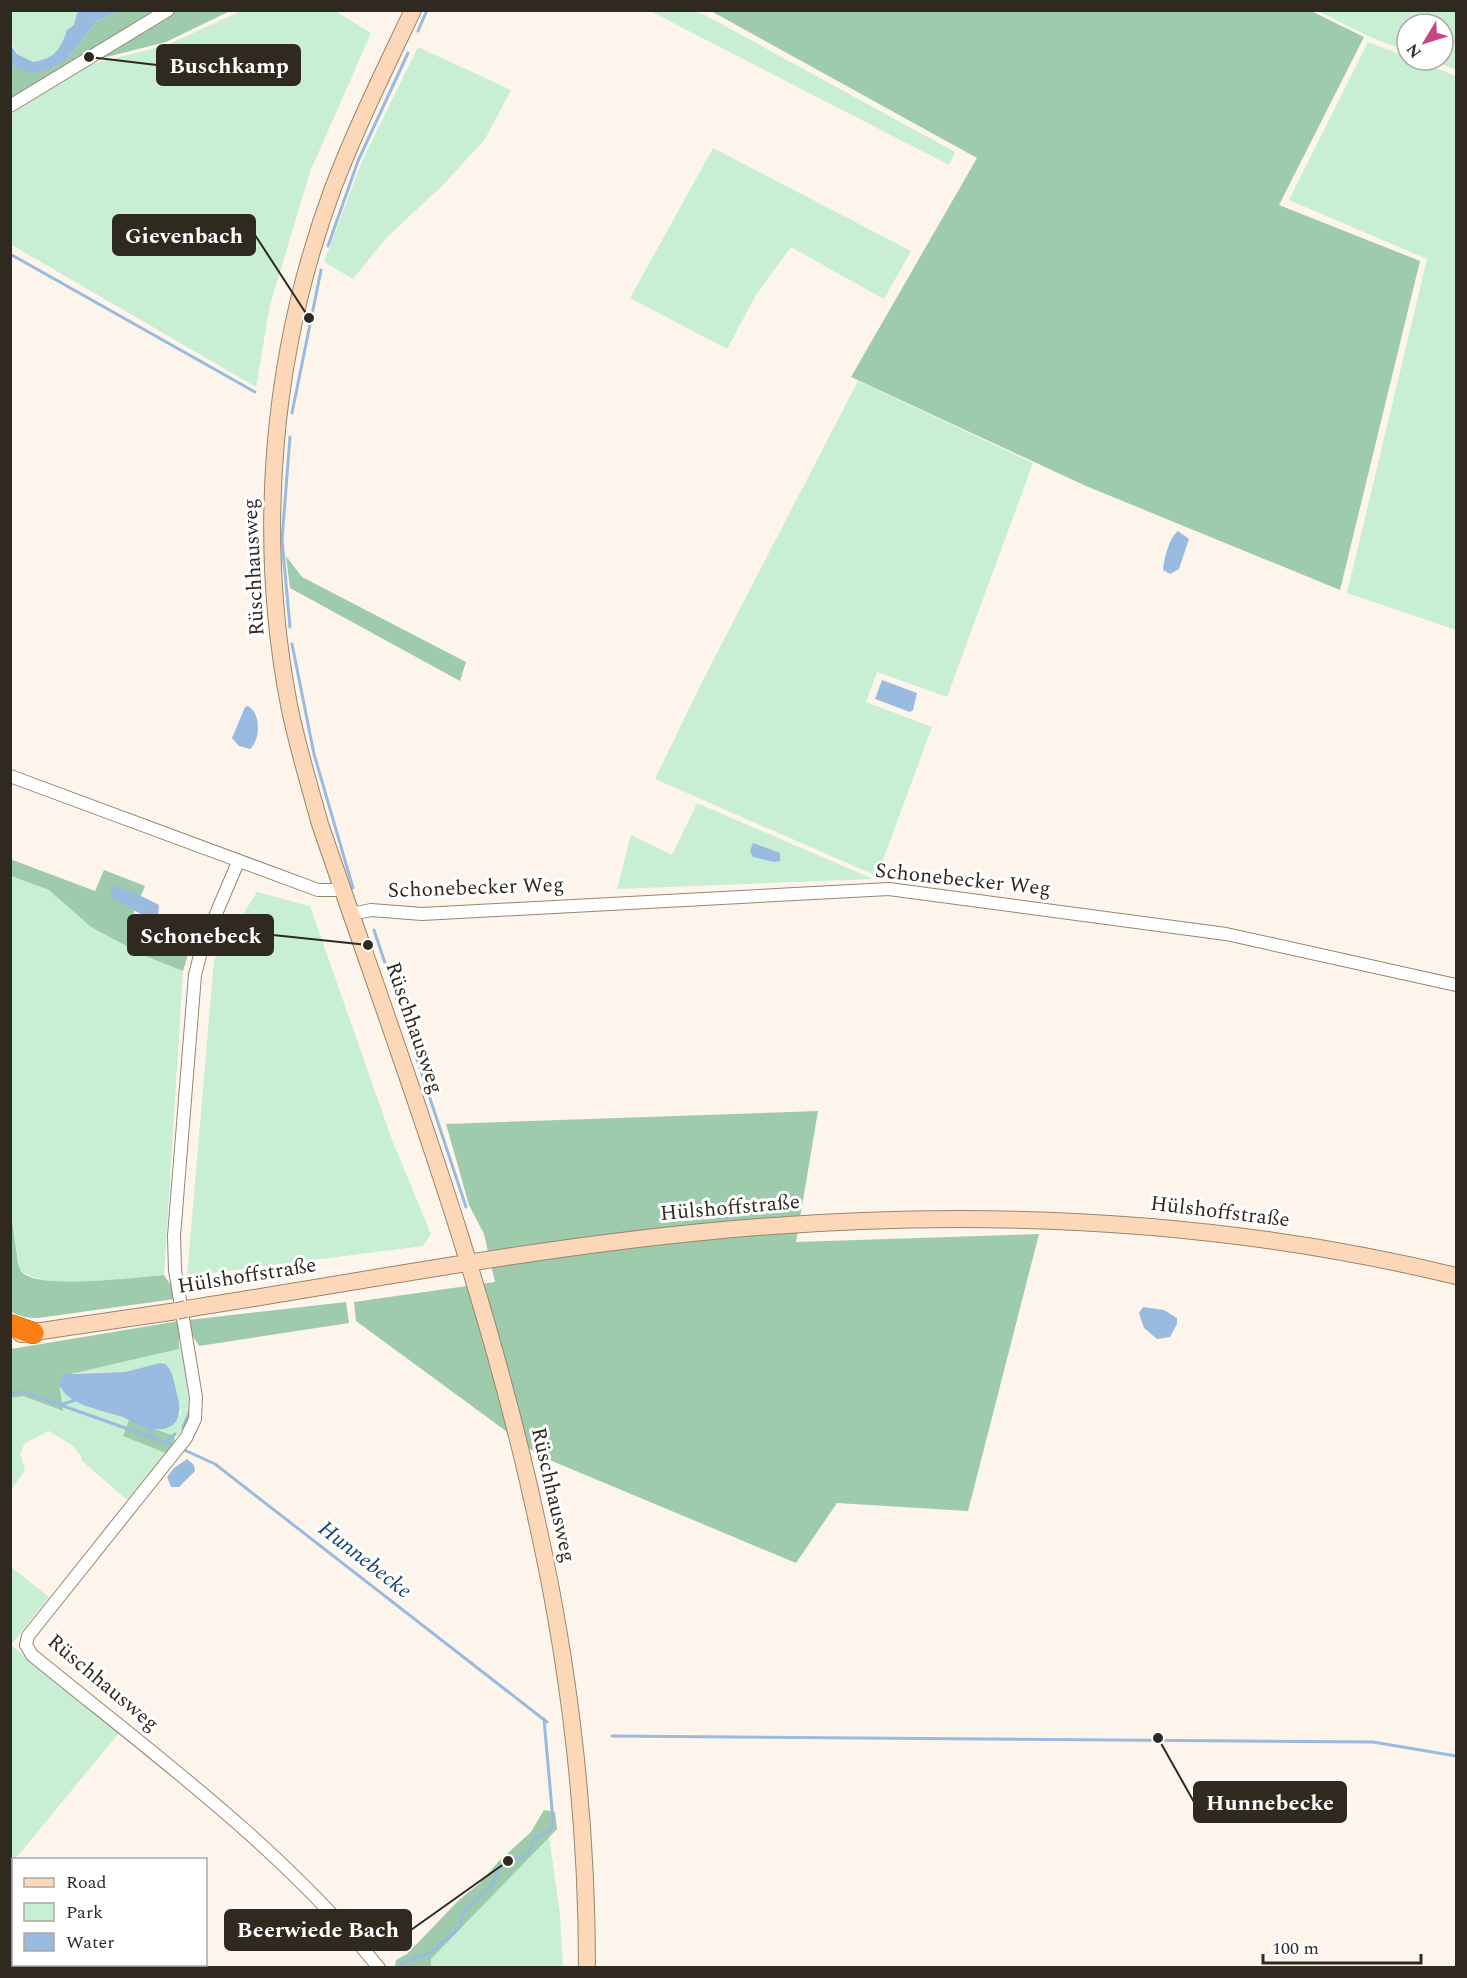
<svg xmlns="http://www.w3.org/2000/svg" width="1467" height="1978" font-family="Spectral,serif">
	<rect width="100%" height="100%" fill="#fdf5eb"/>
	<path fill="#c8eed4" d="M10 11H82L77 13 74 26 67 30C61 49 54 59 33 62 7 54 11 34 10 11Z
		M241 11H335L371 33 310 172 270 305 256 387 10 244 11 114 92 64 167 45Z
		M650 11H692L705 15 955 152 949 165Z
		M1318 11H1456V70L1431 60H1443V24H1407V51L1368 36Z
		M1368 42 1407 57V60H1415L1456 76V630L1347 593 1427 259 1289 200Z
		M418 47 511 90 485 139 443 185 387 237 353 279 324 262 362 161Z
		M713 148 911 251 884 299 791 247 756 295 727 349 630 298Z
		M858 381 1033 463 947 697 877 672 866 702 932 727 877 876 655 779 703 680Z
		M697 803 873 879 617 889 631 835 672 855Z
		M10 876 49 890 91 927 145 956 183 971 164 1275C130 1278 47 1292 20 1270L10 1207Z
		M257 892 310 906 392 1140 431 1234 423 1246 187 1276 214 960Z
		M181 1333C186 1357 200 1392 192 1417 189 1425 181 1432 175 1438L157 1430 168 1427 181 1413 174 1378 168 1365 160 1363 125 1372 75 1373 179 1349Z
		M61 1390 83 1404 129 1420 124 1436 166 1453 127 1500 81 1460 82 1457 73 1446 49 1431 25 1443 20 1453 25 1470 11 1490V1398L23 1396 62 1411Z
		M11 1567 49 1597 11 1645Z
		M11 1645 119 1733 11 1864 10 1645Z
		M549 1836 560 1914 563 1967H431V1959Z"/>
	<path fill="#9dcbac" d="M120 11H230L166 42 91 61 11 102 10 64 66 60 97 21Z
		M1311 11 1364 37 1279 205 1420 261 1340 590 1086 486 851 377 977 158 711 11Z
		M286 556 302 577 466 662 460 681 290 588Z
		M10 859 95 891 104 870 145 886 133 915 174 932 172 936 191 945 183 971 145 956 91 927 49 890 11 876Z
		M818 1111 796 1242 1039 1234 968 1511 837 1503 796 1563 540 1456 356 1321 354 1302 495 1282 484 1234 469 1205 446 1124Z
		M10 1207 18 1262C18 1263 20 1270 21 1271 35 1291 139 1277 164 1275L174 1290 175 1299 38 1318C27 1318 20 1317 10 1311Z
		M346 1302 349 1323 199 1346 190 1332 188 1320Z
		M179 1321V1349L62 1376 60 1387 63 1411 23 1396 11 1398V1349Z
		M129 1420 174 1436 175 1440 166 1453 123 1436Z
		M544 1810 555 1812 557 1829 431 1959V1967H395L396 1960 407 1954 459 1900 480 1883 499 1861 531 1832Z"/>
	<path fill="#99bbe0" d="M82 10 120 11 97 21 66 60 47 70 31 73 12 65 11 45 17 54 33 62C54 59 61 49 67 30L74 25 77 13Z
		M1178 531 1189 539 1179 569 1170 574 1163 570C1164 558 1169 538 1178 531Z
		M882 680 917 693 913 710 910 712 875 699Z
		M248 706C261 713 261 739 250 749L239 746 232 738 245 707Z
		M753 843 780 853V861L774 862 753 857 750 851Z
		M114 886 135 893 159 905 158 915 151 920 111 897V887Z
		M1143 1307 1164 1310 1177 1318V1324L1170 1337 1157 1339 1144 1328 1139 1313Z
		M160 1363 166 1364C174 1372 175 1387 178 1398 184 1421 171 1434 147 1428 138 1426 130 1420 122 1417 103 1410 64 1405 59 1383L62 1376 67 1374 125 1372Z
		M187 1459 194 1465 195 1471 179 1487H171L167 1477 174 1468Z"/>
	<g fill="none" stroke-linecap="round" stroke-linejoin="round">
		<path stroke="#99bbe0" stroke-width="3" d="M418 31 427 10
			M328 246 358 161 408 53
			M10 254 255 392
			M292 413 321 270
			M290 437 282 540 290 627
			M292 644 314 754 353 888
			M374 930 466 1207
			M10 1393 24 1392 176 1446
			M63 1404 79 1399
			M148 1427 154 1439
			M183 1427 190 1411
			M165 1443 175 1434
			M182 1449 215 1464 547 1722
			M612 1736 1373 1742 1456 1756
			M396 1968 406 1961 428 1954 454 1933 460 1926 464 1910 490 1888 501 1867 508 1861 529 1854 534 1838 551 1830 553 1821 544 1719"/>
		<defs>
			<path id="street" d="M10 106 168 10
				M10 776 318 890H343
				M238 862 202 947 195 975 174 1236 175 1270 196 1397 195 1419 186 1438 28 1636 26 1645 32 1655C152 1753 280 1846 379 1968
				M351 914 371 910 422 914 889 889 1226 934 1456 985"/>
			<path id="secondary" d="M413 10C385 69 356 128 333 188 272 352 256 533 289 705 297 745 309 784 320 824 399 1055 487 1286 538 1526 570 1671 587 1819 587 1968
				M186 1309C358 1282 529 1249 702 1232 955 1207 1209 1216 1456 1276
				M21 1334 177 1311"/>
			<path id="highway" d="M10 1325 33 1333"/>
		</defs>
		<use href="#street" stroke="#97866f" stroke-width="14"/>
		<use href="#secondary" stroke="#97866f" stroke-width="18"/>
		<use href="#highway" stroke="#b36018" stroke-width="22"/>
		<use href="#street" stroke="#fff" stroke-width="12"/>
		<use href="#secondary" stroke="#fdd8b8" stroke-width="16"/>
		<use href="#highway" stroke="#f97e14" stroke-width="21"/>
		<defs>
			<path id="secondary-bridge" d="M177 1311 186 1309"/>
		</defs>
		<use href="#secondary-bridge" stroke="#97866f" stroke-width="18" stroke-linecap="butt"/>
		<use href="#secondary-bridge" stroke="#fdd8b8" stroke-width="16"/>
	</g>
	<g text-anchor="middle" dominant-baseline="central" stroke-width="6" stroke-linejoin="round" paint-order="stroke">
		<g font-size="21" fill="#302920" stroke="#fff">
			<text transform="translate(254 567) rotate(-93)">Rüschhausweg</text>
			<text transform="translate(963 880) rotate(6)">Schonebecker Weg</text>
			<text transform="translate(476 888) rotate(-2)">Schonebecker Weg</text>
			<text transform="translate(414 1028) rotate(71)">Rüschhausweg</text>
			<text transform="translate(730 1208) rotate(-5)">Hülshoffstraße</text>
			<text transform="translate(1220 1212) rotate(7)">Hülshoffstraße</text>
			<text transform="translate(247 1276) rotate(-9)">Hülshoffstraße</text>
			<text transform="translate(553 1495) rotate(77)">Rüschhausweg</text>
			<text transform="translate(103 1683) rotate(40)">Rüschhausweg</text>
		</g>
		<g font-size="22" font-style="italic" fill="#144473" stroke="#fff">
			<text transform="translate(365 1560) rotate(38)">Hunnebecke</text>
		</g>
	</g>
	<path fill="none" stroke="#302920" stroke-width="2" d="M89 57L157 65M309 318L255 235M368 945L273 935M1158 1738L1194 1802M508 1861L411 1930"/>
	<g fill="#302920" stroke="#fff" stroke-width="2">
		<circle cx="89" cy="57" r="6"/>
		<circle cx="309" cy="318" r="6"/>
		<circle cx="368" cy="945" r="6"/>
		<circle cx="1158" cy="1738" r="6"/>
		<circle cx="508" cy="1861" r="6"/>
	</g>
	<g fill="#302920" stroke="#302920" stroke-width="2">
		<rect x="157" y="45" width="143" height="40" rx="6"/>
		<rect x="113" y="215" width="142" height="40" rx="6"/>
		<rect x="128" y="915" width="145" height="40" rx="6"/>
		<rect x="1194" y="1782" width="152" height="40" rx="6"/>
		<rect x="225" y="1910" width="186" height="40" rx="6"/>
	</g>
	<g font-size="22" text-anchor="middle" font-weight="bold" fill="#fff">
		<text x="229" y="73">Buschkamp</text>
		<text x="184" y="243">Gievenbach</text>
		<text x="201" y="943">Schonebeck</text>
		<text x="1270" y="1810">Hunnebecke</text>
		<text x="318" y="1937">Beerwiede Bach</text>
	</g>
	<rect width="1467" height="1978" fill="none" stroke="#302920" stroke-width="24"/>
	<rect x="12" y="1858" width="195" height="108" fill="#ffffff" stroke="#aca9a6" stroke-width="1.5"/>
	<rect x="24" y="1878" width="30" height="9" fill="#fdd8b8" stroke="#aca9a6" stroke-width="1.5"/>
	<text x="66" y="1888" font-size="18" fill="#302920">Road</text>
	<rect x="24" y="1903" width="30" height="18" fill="#c8eed4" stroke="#aca9a6" stroke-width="1.5"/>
	<text x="66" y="1918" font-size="18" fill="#302920">Park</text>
	<rect x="24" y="1933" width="30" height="18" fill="#99bbe0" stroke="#aca9a6" stroke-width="1.5"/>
	<text x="66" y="1948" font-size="18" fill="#302920">Water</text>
	<g transform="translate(1425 42) rotate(232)"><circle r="28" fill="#ffffff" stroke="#aca9a6" stroke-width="1.5"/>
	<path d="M0-4.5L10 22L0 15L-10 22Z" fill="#c84387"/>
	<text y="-9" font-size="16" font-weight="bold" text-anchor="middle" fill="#302920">N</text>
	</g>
	<path d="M1263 1954v9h158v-9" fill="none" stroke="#302920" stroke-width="3"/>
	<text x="1272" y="1954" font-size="18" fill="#302920" stroke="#ffffff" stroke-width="4.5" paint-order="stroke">100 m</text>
</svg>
